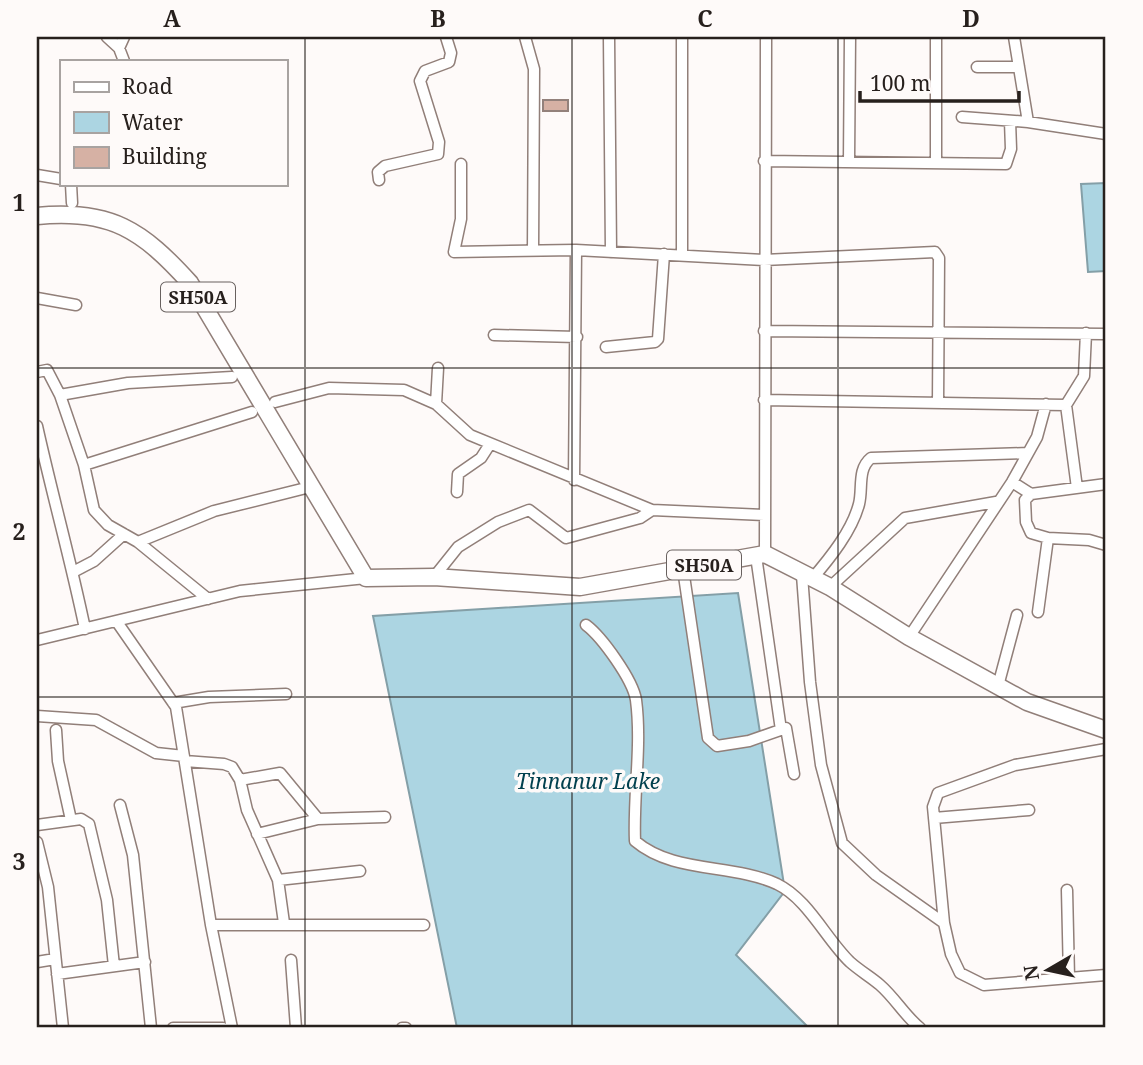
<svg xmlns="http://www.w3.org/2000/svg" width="1143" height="1065" font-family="'Noto Serif',serif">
	<rect width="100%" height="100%" fill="#fefaf9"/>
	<path fill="#acd5e2" stroke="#849fa7" stroke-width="2" d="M1106 183V271L1088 272 1081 184Z
		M738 593 785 891 736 955 809 1028H457L373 616Z"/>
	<path fill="#d6b1a4" stroke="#93817b" stroke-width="2" d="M543 100H568V111H543Z"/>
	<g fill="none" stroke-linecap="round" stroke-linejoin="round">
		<defs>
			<path id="minor" d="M107 37 119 48
				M525 37 534 69 533 251
				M609 37 611 252
				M682 37V255
				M1014 37 1028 122
				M124 61 119 48 124 37
				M977 67H1019
				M962 117 1028 122 1106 134
				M764 161 1006 164 1011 149 1010 121
				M849 161 850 37
				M936 161V37
				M461 164V219L454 252 576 250 764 260 935 252 939 258 938 403
				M37 175 61 179
				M379 180 378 172 385 166 438 154 439 142 420 81 425 71 449 62 451 53 446 37
				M71 184 72 203
				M37 298 76 305
				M764 331 1106 334
				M494 335 577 337
				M606 347 655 342 658 339 664 254
				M37 372 47 370 60 395 84 465 94 510 108 525 138 542 208 599
				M60 395 128 383 232 377
				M764 400 1066 405 1084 376 1086 333
				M275 402 329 388 404 390 436 404 470 435 652 510 765 515
				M436 404 438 368
				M1066 405 1077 488
				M37 426C52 494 71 561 85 629
				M84 465 252 412
				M574 480 576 250
				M1012 482 1031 494 1106 484
				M457 492 458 474 481 458 490 444
				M1031 494 1025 500 1026 522 1031 533 1048 538 1089 540 1106 545
				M138 542 214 511 310 487
				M765 554 766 37
				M756 556 781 730
				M683 569 708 738 717 746 749 741 786 728 794 774
				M73 572 94 561 124 534
				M802 575 810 682 821 765 842 843 876 875 944 923
				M434 577 458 547 498 522 529 510 566 538 640 518 652 510
				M812 579C830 558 852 531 859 504 863 489 857 469 871 458L1028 453
				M830 587 905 518 996 502
				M1038 612 1048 538
				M117 622 176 707 211 925 232 1028
				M586 625C602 637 633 680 636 700 642 746 633 795 635 841 674 874 731 863 777 884 808 899 826 939 850 962 860 971 871 977 880 985 895 998 905 1016 920 1028
				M909 637 1012 482 1037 437 1046 404
				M37 640 240 591 366 578
				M998 686 1017 615
				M173 703 209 697 286 694
				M37 716 96 720 156 753 184 756
				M56 730 58 761 71 820
				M1106 749 1015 765 938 793 933 807 944 923 951 954 960 973 984 985 1106 975
				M185 761 224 764 232 767 240 780 247 810 278 880 284 923
				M240 780 280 773 318 819
				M120 805 133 855 151 1028
				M934 818 1029 810
				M37 825 81 819 89 824 107 900 114 966
				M257 834 318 819 385 817
				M37 842 48 887 63 1028
				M278 880 360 871
				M1067 890 1069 978
				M211 925H424
				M291 960 296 1028
				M37 962 55 959
				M57 974 145 962
				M173 1028H223
				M402 1028H406"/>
			<path id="primary" d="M37 216C111 209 142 230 190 283L366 578 434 577 580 587 765 554 830 587 909 637 1027 702 1106 730"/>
		</defs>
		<use href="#minor" stroke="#917f79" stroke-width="13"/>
		<use href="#primary" stroke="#917f79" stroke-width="19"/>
		<use href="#minor" stroke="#fff" stroke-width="10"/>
		<use href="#primary" stroke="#fff" stroke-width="16"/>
	</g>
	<path fill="none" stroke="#27201d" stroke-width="2" stroke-opacity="0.55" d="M305 37V1028M572 37V1028M838 37V1028M37 368H1106M37 697H1106"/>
	<g text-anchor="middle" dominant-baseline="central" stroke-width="7" stroke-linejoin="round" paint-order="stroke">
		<g fill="#fefaf9" stroke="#68615f" stroke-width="2">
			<rect x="161" y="282.5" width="74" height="29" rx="5"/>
			<rect x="667" y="550.5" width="74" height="29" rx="5"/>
		</g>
		<g font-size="18" font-weight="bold" fill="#27201d">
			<text x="198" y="297">SH50A</text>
			<text x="704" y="565">SH50A</text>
		</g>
		<g font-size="21" font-style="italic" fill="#01404e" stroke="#fefaf9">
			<text x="588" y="781">Tinnanur Lake</text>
		</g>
	</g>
	<rect width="1143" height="1065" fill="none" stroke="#fefaf9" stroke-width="77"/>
	<rect x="60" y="60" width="228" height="126" fill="#fefaf9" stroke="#a8a3a1" stroke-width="2"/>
	<rect x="74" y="82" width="35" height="10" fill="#ffffff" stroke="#a8a3a1" stroke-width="2"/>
	<text x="122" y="94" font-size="21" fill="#27201d">Road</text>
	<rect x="74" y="112" width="35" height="21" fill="#acd5e2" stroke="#a8a3a1" stroke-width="2"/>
	<text x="122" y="130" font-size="21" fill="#27201d">Water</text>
	<rect x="74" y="147" width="35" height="21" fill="#d6b1a4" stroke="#a8a3a1" stroke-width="2"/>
	<text x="122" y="164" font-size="21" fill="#27201d">Building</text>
	<g transform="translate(1048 970) rotate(261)" stroke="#fefaf9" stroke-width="5" paint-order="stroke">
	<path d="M0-5L12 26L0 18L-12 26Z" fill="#27201d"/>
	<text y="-10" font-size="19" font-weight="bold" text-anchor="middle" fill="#27201d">N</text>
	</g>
	<path d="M860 91v10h159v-10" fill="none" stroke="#27201d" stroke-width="3.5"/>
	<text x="870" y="91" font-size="21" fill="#27201d" stroke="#fefaf9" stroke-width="5" paint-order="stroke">100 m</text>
	<rect x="38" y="38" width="1066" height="988" fill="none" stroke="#27201d" stroke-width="2.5"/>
	<g font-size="23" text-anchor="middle" font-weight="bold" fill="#27201d">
		<text x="172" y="27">A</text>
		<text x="438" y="27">B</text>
		<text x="705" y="27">C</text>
		<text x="971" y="27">D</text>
		<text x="19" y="211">1</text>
		<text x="19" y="540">2</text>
		<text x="19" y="870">3</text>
	</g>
</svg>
